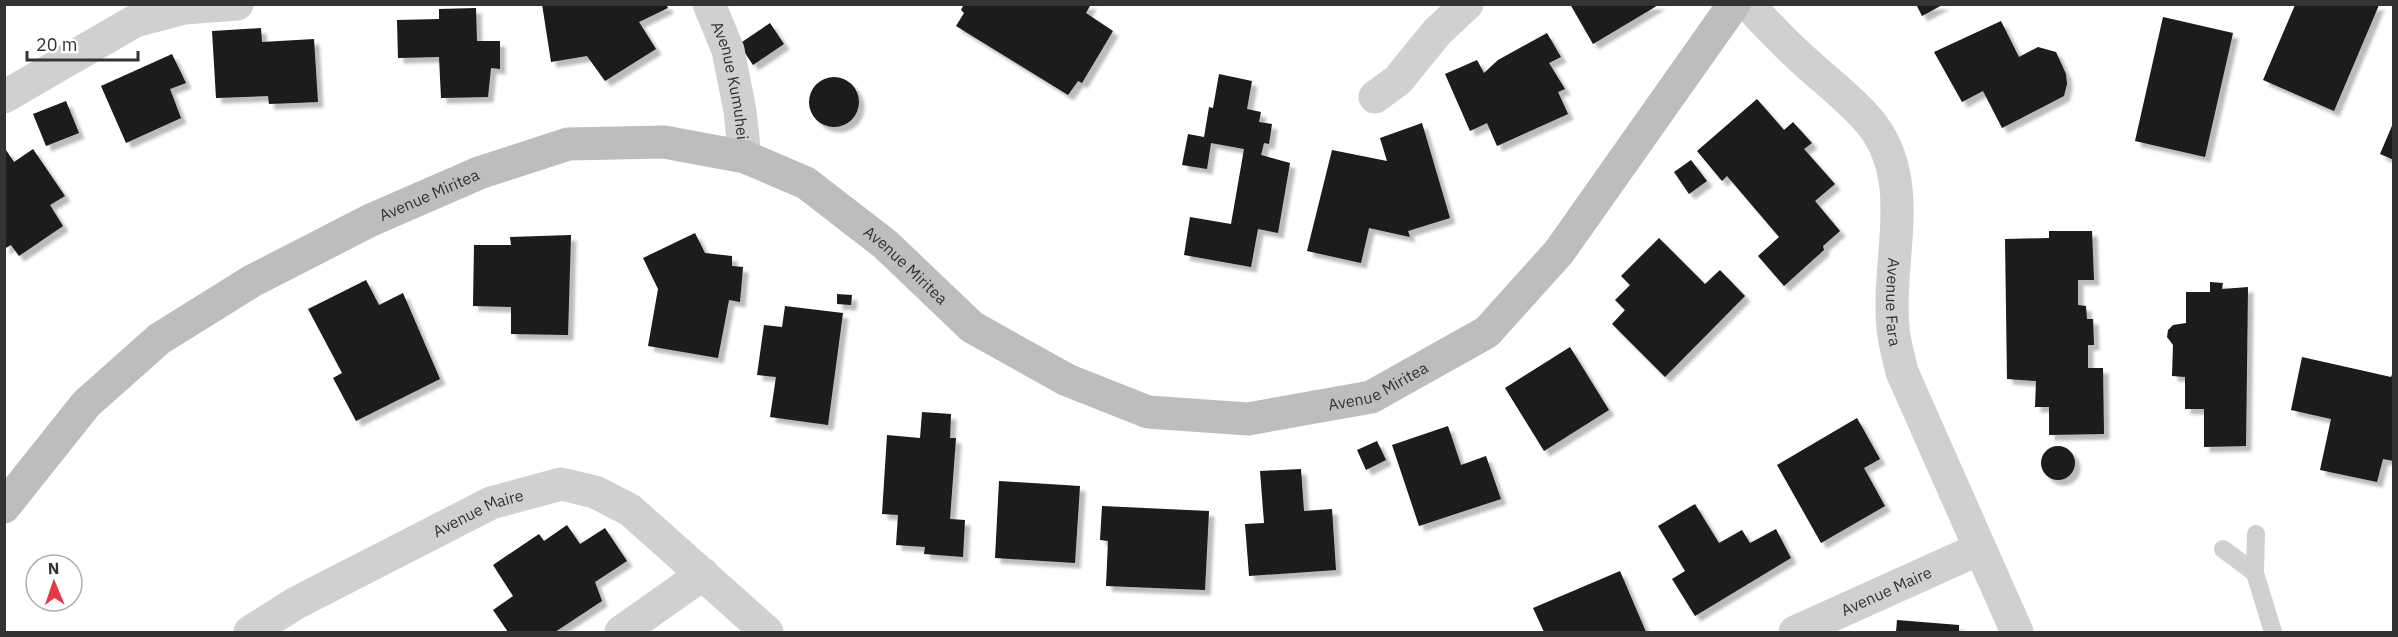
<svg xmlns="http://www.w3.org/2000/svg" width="2398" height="637" font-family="'IBM Plex Sans',sans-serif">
	<defs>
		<filter id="shadow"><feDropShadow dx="5.5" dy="5.5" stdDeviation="1.5" flood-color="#0004"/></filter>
	</defs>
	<rect width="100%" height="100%" fill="#fff"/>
	<path fill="#1a1a1a" filter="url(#shadow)" d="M542 4H666L668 8 639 22 656 49 605 81 587 56 551 62Z
		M964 4H1091L1086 13 1113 31 1082 83 1078 81 1068 95 956 26 964 13 961 10Z
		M1570 4H1660L1593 44Z
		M1916 4H1944L1922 16Z
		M2295 5H2379L2334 111 2263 80Z
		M476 8 477 41H500V69L491 68 488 97 441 98 439 57 398 58 397 20 439 19V9Z
		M2163 17 2233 33 2205 157 2135 141Z
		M2001 21 2019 57 2038 47 2056 52 2066 74 2067 84 2064 96 2002 128 1983 91 1962 102 1934 52Z
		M770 23 784 44 753 65 739 44Z
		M261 28 262 42 314 39 318 102 269 104 268 96 216 98 212 31Z
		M1547 33 1561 57 1549 63 1565 89 1558 92 1568 114 1497 146 1487 123 1470 131 1445 74 1477 60 1484 73 1498 60Z
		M172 54 186 83 170 89 181 118 126 143 101 86Z
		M1219 74 1252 81 1247 109 1261 112 1259 122 1272 124 1269 144 1264 143 1261 155 1290 163 1278 233 1258 229 1251 267 1184 255 1190 217 1231 224 1244 149 1211 143 1207 169 1182 165 1188 134 1204 137 1209 107 1213 108Z
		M809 102a25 25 0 1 1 50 0a25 25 0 1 1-50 0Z
		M1757 99 1784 130 1793 122 1812 143 1804 149 1835 184 1815 201 1840 231 1823 246 1824 250 1784 286 1758 256 1779 237 1727 176 1722 181 1697 151Z
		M66 101 79 133 46 146 33 114Z
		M2394 121V160L2380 154Z
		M1422 123 1450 218 1408 231 1410 237 1369 228 1361 263 1307 251 1332 150 1387 161 1380 138Z
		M33 149 65 196 50 205 63 226 19 256 11 245 4 249V152L6 150 14 162Z
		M1691 160 1707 181 1689 194 1674 172Z
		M2049 231H2092L2094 280H2078V305L2086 306 2087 319H2093L2094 345H2088V368H2103L2104 434 2049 435V407H2035L2036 381 2007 379 2005 239 2049 238Z
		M695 233 705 253 732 256V266L743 267 740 302 729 300 718 358 648 346 658 289 643 258Z
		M571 235 568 335 511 334V307L473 306 474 245H511L510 237Z
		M1659 238 1705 284 1720 270 1745 296 1665 377 1612 324 1625 310 1615 300 1630 285 1621 276Z
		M366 280 379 305 403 293 440 379 356 421 333 378 342 373 308 309Z
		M2210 282 2223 283 2222 289 2248 287 2246 446 2204 447V409H2185V377L2172 376 2173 345 2167 337 2168 330 2173 325 2186 323V292H2210Z
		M837 294 852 295 851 305 837 304Z
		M785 306 843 313 828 425 770 417 776 377 757 375 764 325 782 327Z
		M1570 347 1609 410 1544 451 1505 388Z
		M2302 357 2391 377 2394 370V461L2383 459 2377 482 2320 470 2331 419 2291 410Z
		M922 412 951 414 950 438H956L950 519 965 520 963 557 924 554 925 547 896 545 898 515 882 514 887 435 920 438Z
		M1857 418 1880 459 1864 468 1885 506 1821 543 1777 465Z
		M1448 426 1461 465 1486 456 1501 499 1419 526 1392 445Z
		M1377 441 1386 460 1366 470 1357 450Z
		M2041 463a17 17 0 1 1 34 0a17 17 0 1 1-34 0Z
		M1301 469 1304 511 1332 509 1336 570 1249 576 1245 524 1264 523 1260 471Z
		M999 481 1080 486 1075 563 995 558Z
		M1695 504 1719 543 1742 530 1750 543 1776 529 1791 558 1695 616 1672 579 1685 571 1658 526Z
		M1102 506 1209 511 1205 590 1106 586 1108 541 1100 540Z
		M567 525 580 544 605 528 627 561 595 582 602 601 555 632H508L493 610 513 596 493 565 539 534 544 541Z
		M1620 571 1646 632H1544L1533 608Z
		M1897 620 1959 625V632H1896Z"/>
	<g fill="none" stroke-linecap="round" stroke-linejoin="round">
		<path stroke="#d0d0d0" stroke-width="18" d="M2223 549 2255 573 2273 632
			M2255 573 2256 534"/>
		<g stroke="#d0d0d0" stroke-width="33">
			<path id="s1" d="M709 4 728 50 740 111 745 157"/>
			<path id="s2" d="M1748 4C1768 26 1788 47 1810 66 1831 85 1855 103 1873 126 1917 185 1886 261 1893 328 1894 342 1899 358 1902 372L2017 632"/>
			<path d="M4 97 135 21 184 8 237 4"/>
			<path d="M1375 97 1398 80 1437 32 1467 4"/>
			<path id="s3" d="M250 632 296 603 491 503 561 484 595 492 630 510 767 632"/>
			<path d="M621 632 703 574"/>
			<path id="s4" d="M1795 632 1979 549"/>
		</g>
		<path stroke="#bdbdbd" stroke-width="33" id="s5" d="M4 507 86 404 159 339 252 281 371 220 479 173 568 144 664 142 745 157 806 183 885 244 972 327 1067 380 1148 412 1248 419 1371 397 1487 332 1559 252 1734 4"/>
	</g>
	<g text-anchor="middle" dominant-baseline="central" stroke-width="6" stroke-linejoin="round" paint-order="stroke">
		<g font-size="16" fill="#333" stroke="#fff">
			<text stroke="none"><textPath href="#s1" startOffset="80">Avenue Kumuhei</textPath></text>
			<text stroke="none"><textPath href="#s5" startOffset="536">Avenue Miritea</textPath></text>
			<text stroke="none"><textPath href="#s5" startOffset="1058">Avenue Miritea</textPath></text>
			<text stroke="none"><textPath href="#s2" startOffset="356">Avenue Fara</textPath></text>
			<text stroke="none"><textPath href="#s5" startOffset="1580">Avenue Miritea</textPath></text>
			<text stroke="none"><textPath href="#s3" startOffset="258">Avenue Maire</textPath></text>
			<text stroke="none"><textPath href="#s4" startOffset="100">Avenue Maire</textPath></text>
		</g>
	</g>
	<rect width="2398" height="637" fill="none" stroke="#333333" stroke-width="12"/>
	<g transform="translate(54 583) rotate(358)"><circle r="28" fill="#ffffff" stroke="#adadad" stroke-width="1.5"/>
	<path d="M0-4.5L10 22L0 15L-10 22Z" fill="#e63946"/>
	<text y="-9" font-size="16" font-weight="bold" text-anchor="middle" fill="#333333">N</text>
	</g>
	<path d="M27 51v9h111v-9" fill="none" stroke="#333333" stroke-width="3"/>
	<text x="36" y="51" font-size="18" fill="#333333" stroke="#ffffff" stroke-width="4.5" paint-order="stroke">20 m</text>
</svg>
